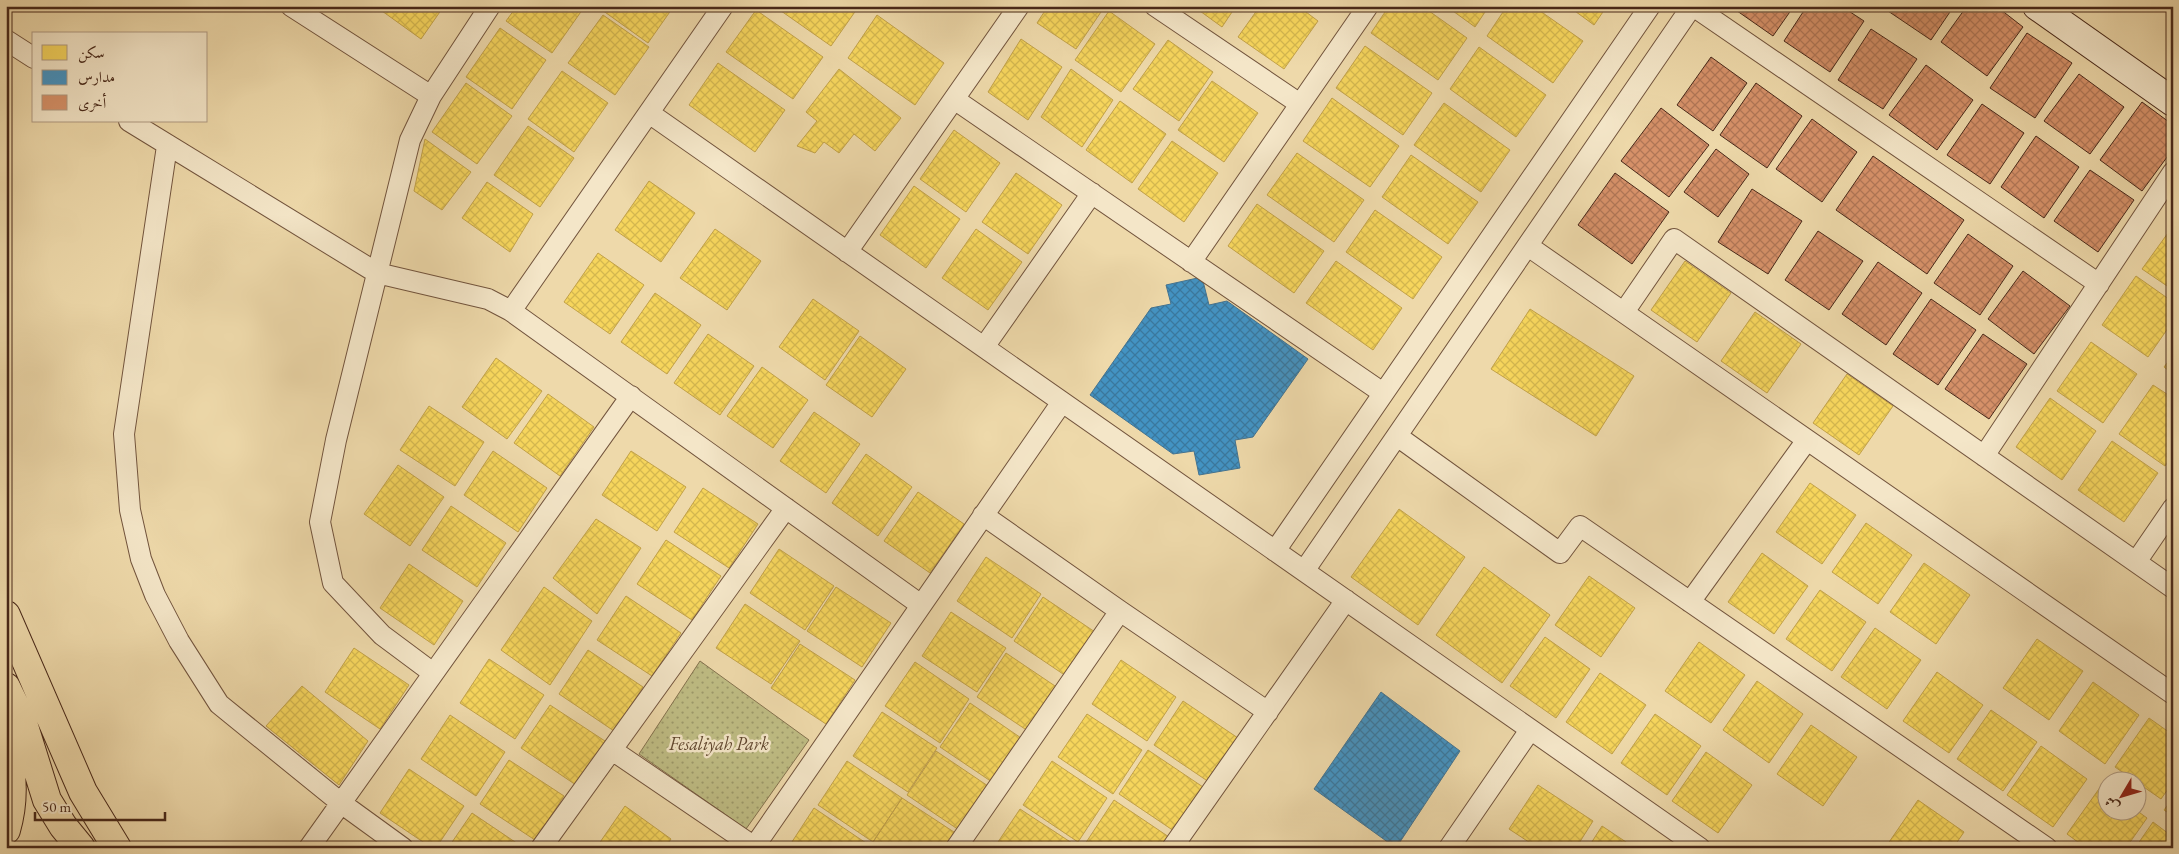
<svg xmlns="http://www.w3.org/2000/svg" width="2179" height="854" font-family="'EB Garamond',Amiri,serif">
	<defs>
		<pattern id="park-dots" width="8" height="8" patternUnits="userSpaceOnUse" patternTransform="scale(1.25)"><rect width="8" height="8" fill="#bfbd84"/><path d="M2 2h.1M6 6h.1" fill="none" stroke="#9d9a6b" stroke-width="1.8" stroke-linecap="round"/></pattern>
		<pattern id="homes-cross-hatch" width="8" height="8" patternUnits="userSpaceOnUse" patternTransform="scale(1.25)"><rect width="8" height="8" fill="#f6d55c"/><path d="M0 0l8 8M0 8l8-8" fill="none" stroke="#d4b74f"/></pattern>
		<pattern id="schools-cross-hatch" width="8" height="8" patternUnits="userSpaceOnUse" patternTransform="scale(1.25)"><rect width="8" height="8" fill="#4393c3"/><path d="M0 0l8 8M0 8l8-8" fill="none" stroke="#3a789e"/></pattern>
		<pattern id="building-cross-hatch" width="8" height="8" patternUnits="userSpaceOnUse" patternTransform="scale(1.25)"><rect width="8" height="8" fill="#d69169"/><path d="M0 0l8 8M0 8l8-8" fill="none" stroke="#b07656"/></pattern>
	</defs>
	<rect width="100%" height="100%" fill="#eed9aa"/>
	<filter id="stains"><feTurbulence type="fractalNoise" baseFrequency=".004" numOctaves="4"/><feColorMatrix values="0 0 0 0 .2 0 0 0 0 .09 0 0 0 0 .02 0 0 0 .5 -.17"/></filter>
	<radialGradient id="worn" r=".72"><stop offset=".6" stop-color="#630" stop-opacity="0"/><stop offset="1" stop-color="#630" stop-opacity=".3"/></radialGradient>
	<path fill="url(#park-dots)" stroke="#84724e" d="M700 661 809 740 746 829 639 754Z"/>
	<path fill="url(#homes-cross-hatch)" stroke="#c2a148" d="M375 6H444L421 39Z
		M517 6H585L552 53 506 21Z
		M605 6H674L648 43 602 10Z
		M774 6H859L831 46Z
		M1048 6H1105L1076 49 1037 23Z
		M1193 6H1236L1222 27Z
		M1260 6H1298L1318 21 1284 69 1238 37Z
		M1389 6H1422L1467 38 1438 80 1371 33Z
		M1446 6H1489L1475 27Z
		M1507 6H1533L1583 41 1553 83 1487 36Z
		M1568 6H1607L1594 25Z
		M756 10 823 57 793 99 726 52Z
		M1109 11 1155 44 1121 92 1075 60Z
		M603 15 649 47 615 95 568 63Z
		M877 15 944 63 915 105 848 58Z
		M500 28 546 60 512 109 466 77Z
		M1021 39 1062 67 1028 120 988 92Z
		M1168 40 1213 72 1179 121 1133 89Z
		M1365 46 1432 93 1403 135 1336 88Z
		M1479 47 1546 95 1516 137 1450 89Z
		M718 63 785 110 755 152 689 105Z
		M839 69 901 118 875 151 854 134 839 153 824 142 815 153 797 146 817 121 806 112Z
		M1071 69 1113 100 1082 147 1041 117Z
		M562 71 608 103 574 152 528 119Z
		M1212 81 1258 113 1224 162 1178 130Z
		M466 83 512 116 477 164 432 132Z
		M1332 98 1399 146 1370 187 1303 141Z
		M1120 101 1166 134 1132 183 1086 150Z
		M1444 103 1510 150 1481 192 1414 145Z
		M528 126 574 158 540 207 494 175Z
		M954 130 1000 163 966 212 920 179Z
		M425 139 471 172 442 210 414 191Z
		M1172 141 1218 173 1184 222 1138 189Z
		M1297 153 1364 200 1334 242 1267 195Z
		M1411 155 1478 202 1448 244 1382 197Z
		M1016 173 1062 205 1028 254 982 222Z
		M649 181 695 213 661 262 615 230Z
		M487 182 533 214 510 252 462 218Z
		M914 186 960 219 926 268 880 235Z
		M1257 204 1324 251 1294 293 1228 246Z
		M1375 210 1442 257 1413 299 1346 252Z
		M2173 226V290L2142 269Z
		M715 229 761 261 727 310 680 278Z
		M976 229 1022 262 988 310 942 278Z
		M598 253 644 285 610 334 564 302Z
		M1336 261 1402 308 1373 350 1306 303Z
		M1685 261 1731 293 1697 342 1651 310Z
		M2136 276 2173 302V321L2148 357 2102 325Z
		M655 293 701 325 667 374 621 342Z
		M813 299 859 331 825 380 779 347Z
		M1530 309 1634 376 1596 436 1491 369Z
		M1755 312 1801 344 1767 393 1721 361Z
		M708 334 754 366 720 415 674 383Z
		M860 336 906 369 872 417 826 385Z
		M2091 342 2137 374 2103 423 2057 391Z
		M2173 355V374L2164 367Z
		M496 358 542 391 507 439 462 407Z
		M762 367 808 400 773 448 727 416Z
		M1847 374 1893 406 1859 455 1813 423Z
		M2153 385 2173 398V455L2165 466 2119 434Z
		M548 394 594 427 560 476 514 443Z
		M2050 398 2096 431 2062 480 2016 447Z
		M429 406 484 442 455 486 400 450Z
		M814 412 860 444 826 493 780 461Z
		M2112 441 2158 473 2124 522 2078 490Z
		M493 451 547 488 518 532 464 495Z
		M631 451 686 487 657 531 602 495Z
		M866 454 912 487 878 536 832 503Z
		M398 465 444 497 410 546 364 514Z
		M1810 483 1856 515 1822 564 1776 532Z
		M703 488 758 524 729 568 674 532Z
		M918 492 964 524 930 573 884 541Z
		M451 506 506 543 477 587 422 550Z
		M1399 509 1465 557 1418 625 1351 577Z
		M596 519 641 548 597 614 553 578Z
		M1866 523 1912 555 1878 604 1832 572Z
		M666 540 721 576 692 620 637 584Z
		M779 549 834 586 805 630 750 593Z
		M1762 553 1808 586 1774 634 1728 602Z
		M986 557 1041 594 1012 638 957 601Z
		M1924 563 1970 595 1936 644 1890 612Z
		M409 564 463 601 434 645 380 608Z
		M1484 567 1550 615 1502 683 1436 635Z
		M1589 576 1635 608 1601 657 1555 625Z
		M544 587 592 621 550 685 501 650Z
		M836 587 891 623 862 667 807 631Z
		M1820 590 1866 622 1832 671 1786 639Z
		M626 596 681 633 652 676 597 640Z
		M1043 597 1098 634 1069 678 1014 641Z
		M745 604 800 641 771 684 716 648Z
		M951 612 1006 648 977 692 922 656Z
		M1875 628 1921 660 1887 709 1841 677Z
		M1545 637 1590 669 1556 718 1510 686Z
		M2037 639 2083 671 2049 720 2003 688Z
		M1699 642 1745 675 1711 723 1665 691Z
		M800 644 855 680 826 724 771 688Z
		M354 648 409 685 380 729 325 692Z
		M588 650 643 687 614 731 559 694Z
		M1006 653 1061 690 1031 733 977 697Z
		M489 659 544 695 515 739 460 703Z
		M1121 660 1176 697 1147 741 1092 704Z
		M915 662 969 699 940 743 885 706Z
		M1937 672 1983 705 1949 753 1903 721Z
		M1600 673 1646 705 1612 754 1566 722Z
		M1757 681 1803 714 1769 763 1723 730Z
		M2093 682 2139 715 2105 764 2059 731Z
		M302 686 368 741 339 785 266 726Z
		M1183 701 1238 738 1209 782 1154 745Z
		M970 703 1024 740 995 784 940 747Z
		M550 705 605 741 576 785 521 748Z
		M1991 710 2037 742 2003 791 1957 759Z
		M882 712 937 748 908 792 853 756Z
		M1087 714 1142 750 1113 794 1058 757Z
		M1655 714 1701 746 1667 795 1621 763Z
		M450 715 505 752 476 796 421 759Z
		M2149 718 2173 735V782L2161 799 2115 767Z
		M1811 725 1857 757 1823 806 1777 774Z
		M2041 746 2087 779 2053 827 2007 795Z
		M1148 750 1203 787 1174 831 1119 794Z
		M936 751 991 788 962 832 907 795Z
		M1706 752 1752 785 1718 833 1672 801Z
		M509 760 564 796 535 840 480 804Z
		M847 761 902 798 873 842 818 805Z
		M1052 761 1107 798 1078 842 1023 805Z
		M409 769 464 806 436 848H432L380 813Z
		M1538 785 1593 821 1576 848H1538L1509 829Z
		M2101 786 2106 789V812L2136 810 2147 818 2126 848H2086L2067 834Z
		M902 798 957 834 948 848H882L873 842Z
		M2173 798V816L2164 810Z
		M1114 800 1169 837 1162 848H1090L1085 844Z
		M1918 800 1964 832 1953 848H1885Z
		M625 806 671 839 665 848H596Z
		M814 808 869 845 867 848H788Z
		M1020 809 1075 845 1073 848H994Z
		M472 813 524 848H448Z
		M2153 822 2173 837V848H2135Z
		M1602 826 1635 848H1588Z"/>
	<path fill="url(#schools-cross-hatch)" stroke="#447390" d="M1202 277 1209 305 1227 301 1308 359 1253 437 1235 440 1240 468 1199 475 1194 451 1173 454 1090 395 1151 308 1171 304 1166 285Z
		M1381 692 1460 751 1396 848 1314 789Z"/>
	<path fill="url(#building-cross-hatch)" stroke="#482819" d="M1730 6H1794L1773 36Z
		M1807 6H1841L1864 21 1830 72 1784 41Z
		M1887 6H1954L1931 40 1885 9Z
		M1967 6H1996L2023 27 1987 76 1941 42Z
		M1871 29 1917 59 1883 109 1838 80Z
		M2027 33 2072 63 2035 118 1990 88Z
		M1711 57 1747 83 1713 131 1677 105Z
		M1926 65 1973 100 1937 150 1889 115Z
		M2079 74 2124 107 2090 154 2044 121Z
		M1756 83 1802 116 1767 168 1720 135Z
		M2142 102 2173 125V149L2142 191 2100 160Z
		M1982 104 2024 133 1990 184 1947 155Z
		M1661 108 1709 145 1669 197 1621 161Z
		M1812 119 1857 152 1822 202 1776 169Z
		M2036 136 2079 167 2044 218 2001 187Z
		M1716 149 1749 174 1718 217 1684 192Z
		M1873 156 1964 220 1927 274 1836 210Z
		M2090 170 2134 200 2098 252 2054 221Z
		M1615 173 1669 212 1632 264 1578 225Z
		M1752 189 1802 221 1768 274 1718 242Z
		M1818 231 1863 261 1829 310 1785 280Z
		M1968 234 2013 266 1980 315 1934 283Z
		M1878 262 1922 293 1886 345 1842 314Z
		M2023 271 2070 306 2034 354 1988 319Z
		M1931 299 1976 330 1938 385 1893 354Z
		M1983 334 2027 364 1989 419 1945 389Z"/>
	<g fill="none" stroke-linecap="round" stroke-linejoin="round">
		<defs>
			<path id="street" d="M291 6 431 96
				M1155 6 1300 104
				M1693 6 2099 284
				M6 40 34 58
				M954 99 1383 393
				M649 113 1700 848
				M129 121 377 273 488 299 511 311 921 605
				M167 146 124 434 130 510 141 559 155 595 179 641 219 704 341 803 403 848
				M1528 246 2173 694
				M847 252 1019 6
				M1191 262 1368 6
				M511 311 723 6
				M1624 312 1674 239 2173 588
				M984 347 1092 193
				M1397 436 1560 553 1580 526 2047 848
				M1984 456 2173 172
				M983 515 1120 611 1268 712
				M1275 551 1650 6
				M2136 562 2173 508
				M1304 571 1692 6
				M1690 602 1807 440
				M433 673 382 635 333 583 320 522 336 440 410 140 431 96 490 6
				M612 750 756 848
				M754 847 1062 402
				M309 848 631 396
				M541 848 786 508
				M956 848 1120 611
				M1172 848 1346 600
				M1449 848 1530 730"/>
			<path id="secondary" d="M2037 6 2173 102"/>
			<path id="primary" d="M6 615 83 792 117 848
				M6 687 22 720 47 800 63 826 81 848
				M6 745C13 773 14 803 6 830"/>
		</defs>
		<use href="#street" stroke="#72543d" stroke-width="22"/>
		<use href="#secondary" stroke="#482819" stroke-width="30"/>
		<use href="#primary" stroke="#482819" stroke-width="30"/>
		<use href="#street" stroke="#f4e6c8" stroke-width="20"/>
		<use href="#secondary" stroke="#f4e6c8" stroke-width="28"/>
		<use href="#primary" stroke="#eed9aa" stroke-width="28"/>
	</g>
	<g text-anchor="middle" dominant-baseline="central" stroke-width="5" stroke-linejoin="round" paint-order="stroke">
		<g font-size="18" font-style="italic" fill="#60462e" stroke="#f4e6c8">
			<text x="719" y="743">Fesaliyah Park</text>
		</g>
	</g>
	<rect width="2179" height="854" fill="none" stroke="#eed9aa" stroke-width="25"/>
	<rect x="8" y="8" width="2164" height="839" fill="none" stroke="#482819" stroke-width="2.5"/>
	<rect x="12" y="12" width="2154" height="829" fill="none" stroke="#482819"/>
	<rect x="32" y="32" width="175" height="90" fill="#f4e6c8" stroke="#af9a82"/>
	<rect x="42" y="45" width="25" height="15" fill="#f6d55c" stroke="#af9a82"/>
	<text x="78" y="58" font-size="15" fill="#482819">سكن</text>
	<rect x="42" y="70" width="25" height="15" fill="#4393c3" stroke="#af9a82"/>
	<text x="78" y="82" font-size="15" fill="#482819">مدارس</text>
	<rect x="42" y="95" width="25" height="15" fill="#d69169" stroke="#af9a82"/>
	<text x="78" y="108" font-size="15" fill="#482819">أخرى</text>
	<g transform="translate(2122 796) rotate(232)"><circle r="24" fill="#f4e6c8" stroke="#af9a82"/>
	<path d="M0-4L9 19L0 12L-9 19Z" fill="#8f2418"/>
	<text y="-8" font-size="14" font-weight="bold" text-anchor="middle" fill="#482819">ش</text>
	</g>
	<path d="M35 812v8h130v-8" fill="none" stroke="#482819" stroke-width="2.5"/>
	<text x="42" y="812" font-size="15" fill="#482819" stroke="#f4e6c8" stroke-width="4" paint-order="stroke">50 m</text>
	<rect width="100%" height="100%" filter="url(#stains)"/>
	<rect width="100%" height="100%" fill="url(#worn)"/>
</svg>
